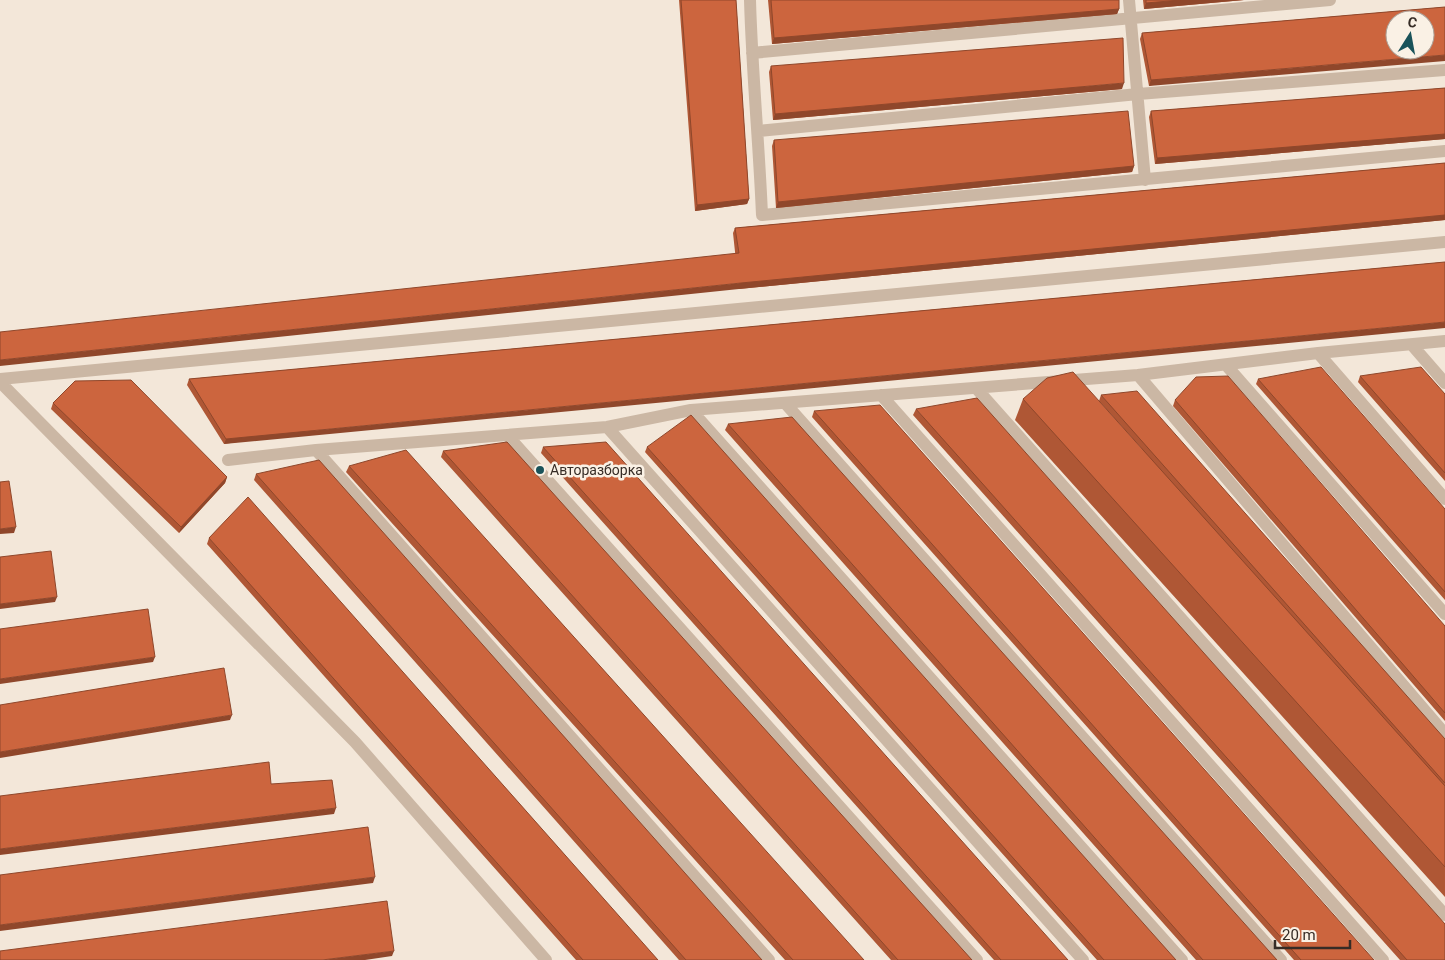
<svg xmlns="http://www.w3.org/2000/svg" width="1445" height="960" font-family="Roboto,sans-serif">
	<rect width="100%" height="100%" fill="#f3e7d9"/>
	<g fill="none" stroke-linecap="round" stroke-linejoin="round">
		<path stroke="#cbb7a4" stroke-width="12" d="M750 0C752 72 759 143 762 215L1445 151
			M1129 0 1145 180
			M752 53 1330 0
			M758 131 1138 94 1445 70
			M1445 341 1318 353 1138 375 1445 734
			M1412 345 1445 383
			M1318 353 1445 499
			M1226 365 1445 614
			M0 379 1445 242
			M0 382 355 742 546 960
			M976 388 1445 915
			M881 395 1383 960
			M785 403 1281 960
			M691 410 1182 960
			M607 427 1083 960
			M507 435 977 960
			M316 450 769 960
			M228 460 316 450 607 427 691 410 1138 375"/>
	</g>
	<path fill="#af5735" d="M679 0H736L749 199 747 204 695 211Z
		M768 0H1119V9L1117 14 772 44Z
		M1143 0H1244L1144 9Z
		M1445 7 1149 86 1140 39 1142 33Z
		M771 66 1122 89 773 120 769 72Z
		M1445 88V139L1155 164 1149 117 1151 111Z
		M774 140 1134 166 1132 172 776 208 772 146Z
		M1445 163V220L739 289 733 233 735 228Z
		M1445 262 224 444 187 385 189 379Z
		M1360 376 1445 394V481L1358 382Z
		M1258 379 1445 509V600L1256 384Z
		M1101 395 1445 739V897L1015 420 1023 399 1143 450 1099 401Z
		M1175 400 1445 626V721L1173 406Z
		M53 403 227 477 225 483 179 533 51 409Z
		M916 409 1445 960H1400L913 415Z
		M814 411 1374 960H1294L812 417Z
		M728 424 1277 960H1196L725 430Z
		M543 447 1068 960H994L541 453Z
		M647 447 1176 960H1097L645 452Z
		M443 451 972 960H891L441 457Z
		M349 466 864 960H785L346 472Z
		M256 474 762 960H679L254 480Z
		M209 538 658 960H576L207 544Z"/>
	<path fill="#8f472b" d="M1181 0H1244L1144 9 1146 3Z
		M1119 9 1117 14 772 44 774 38Z
		M1445 55V61L1149 86 1151 80Z
		M1124 83 1122 89 773 120 775 114Z
		M1445 134V139L1155 164 1157 158Z
		M1134 166 1132 172 776 208 778 202Z
		M749 199 747 204 695 211 697 205Z
		M1445 215V220L739 289 0 366V360L741 283Z
		M1445 322V328L224 444 226 439Z
		M227 477 225 483 179 533 181 527Z
		M16 527 14 533 0 534V529Z
		M57 597 55 602 0 609V604Z
		M155 657 153 662 0 684V679Z
		M232 715 230 720 0 758V752Z
		M336 808 334 814 0 855V849Z
		M375 877 373 883 0 931V925Z
		M394 951 392 956 365 960H322Z"/>
	<path fill="#cc653e" stroke="#8f472b" fill-rule="evenodd" d="M681 0H736L749 199 697 205Z
		M771 0H1119V9L774 38Z
		M1146 0H1181L1146 3Z
		M1445 7V55L1151 80 1142 33ZM1395 20H1425V50H1395Z
		M1123 38 1124 83 775 114 771 66Z
		M1445 88V134L1157 158 1151 111Z
		M1128 111 1134 166 778 202 774 140Z
		M1445 163V215L741 283 0 360V332L739 253 735 228Z
		M1445 262V322L226 439 189 379Z
		M1321 367 1445 509V592L1258 379Z
		M1421 367 1445 394V473L1360 376Z
		M1073 372 1445 786V867L1023 399 1047 378Z
		M1228 376 1445 626V713L1175 400 1196 377Z
		M131 380 227 477 181 527 53 403 75 381Z
		M1137 391 1445 739V783L1101 395Z
		M977 398 1445 924V960H1407L916 409Z
		M880 405 1374 960H1301L814 411Z
		M691 415 1176 960H1104L647 447Z
		M792 417 1277 960H1203L728 424Z
		M507 442 972 960H898L443 451Z
		M606 442 1068 960H1001L543 447Z
		M406 450 864 960H793L349 466Z
		M319 460 762 960H686L256 474Z
		M9 481 16 527 0 529V482Z
		M248 497 658 960H583L209 538Z
		M51 551 57 597 0 604V557Z
		M148 609 155 657 0 679V629Z
		M224 668 232 715 0 752V705Z
		M269 762 271 784 332 780 336 808 0 849V796Z
		M368 827 375 877 0 925V875Z
		M387 901 394 951 322 960H0V951Z"/>
	<circle fill="#1a535a" stroke="#faf1e5" stroke-width="2" cx="540" cy="470" r="5"/>
	<g text-anchor="middle" dominant-baseline="central" stroke-width="5" stroke-linejoin="round" paint-order="stroke">
		<g font-size="14" fill="#362c26" stroke="#faf1e5" text-anchor="start">
			<text x="550" y="470">Авторазборка</text>
		</g>
	</g>
	<g transform="translate(1410 35) rotate(11)"><circle r="24" fill="#faf1e5" stroke="#aca299"/>
	<path d="M0-4L9 19L0 12L-9 19Z" fill="#1a535a"/>
	<text y="-8" font-size="14" font-weight="bold" text-anchor="middle" fill="#362c26">С</text>
	</g>
	<path d="M1275 940v8h75v-8" fill="none" stroke="#362c26" stroke-width="2.5"/>
	<text x="1282" y="940" font-size="15" fill="#362c26" stroke="#faf1e5" stroke-width="4" paint-order="stroke">20 m</text>
</svg>
